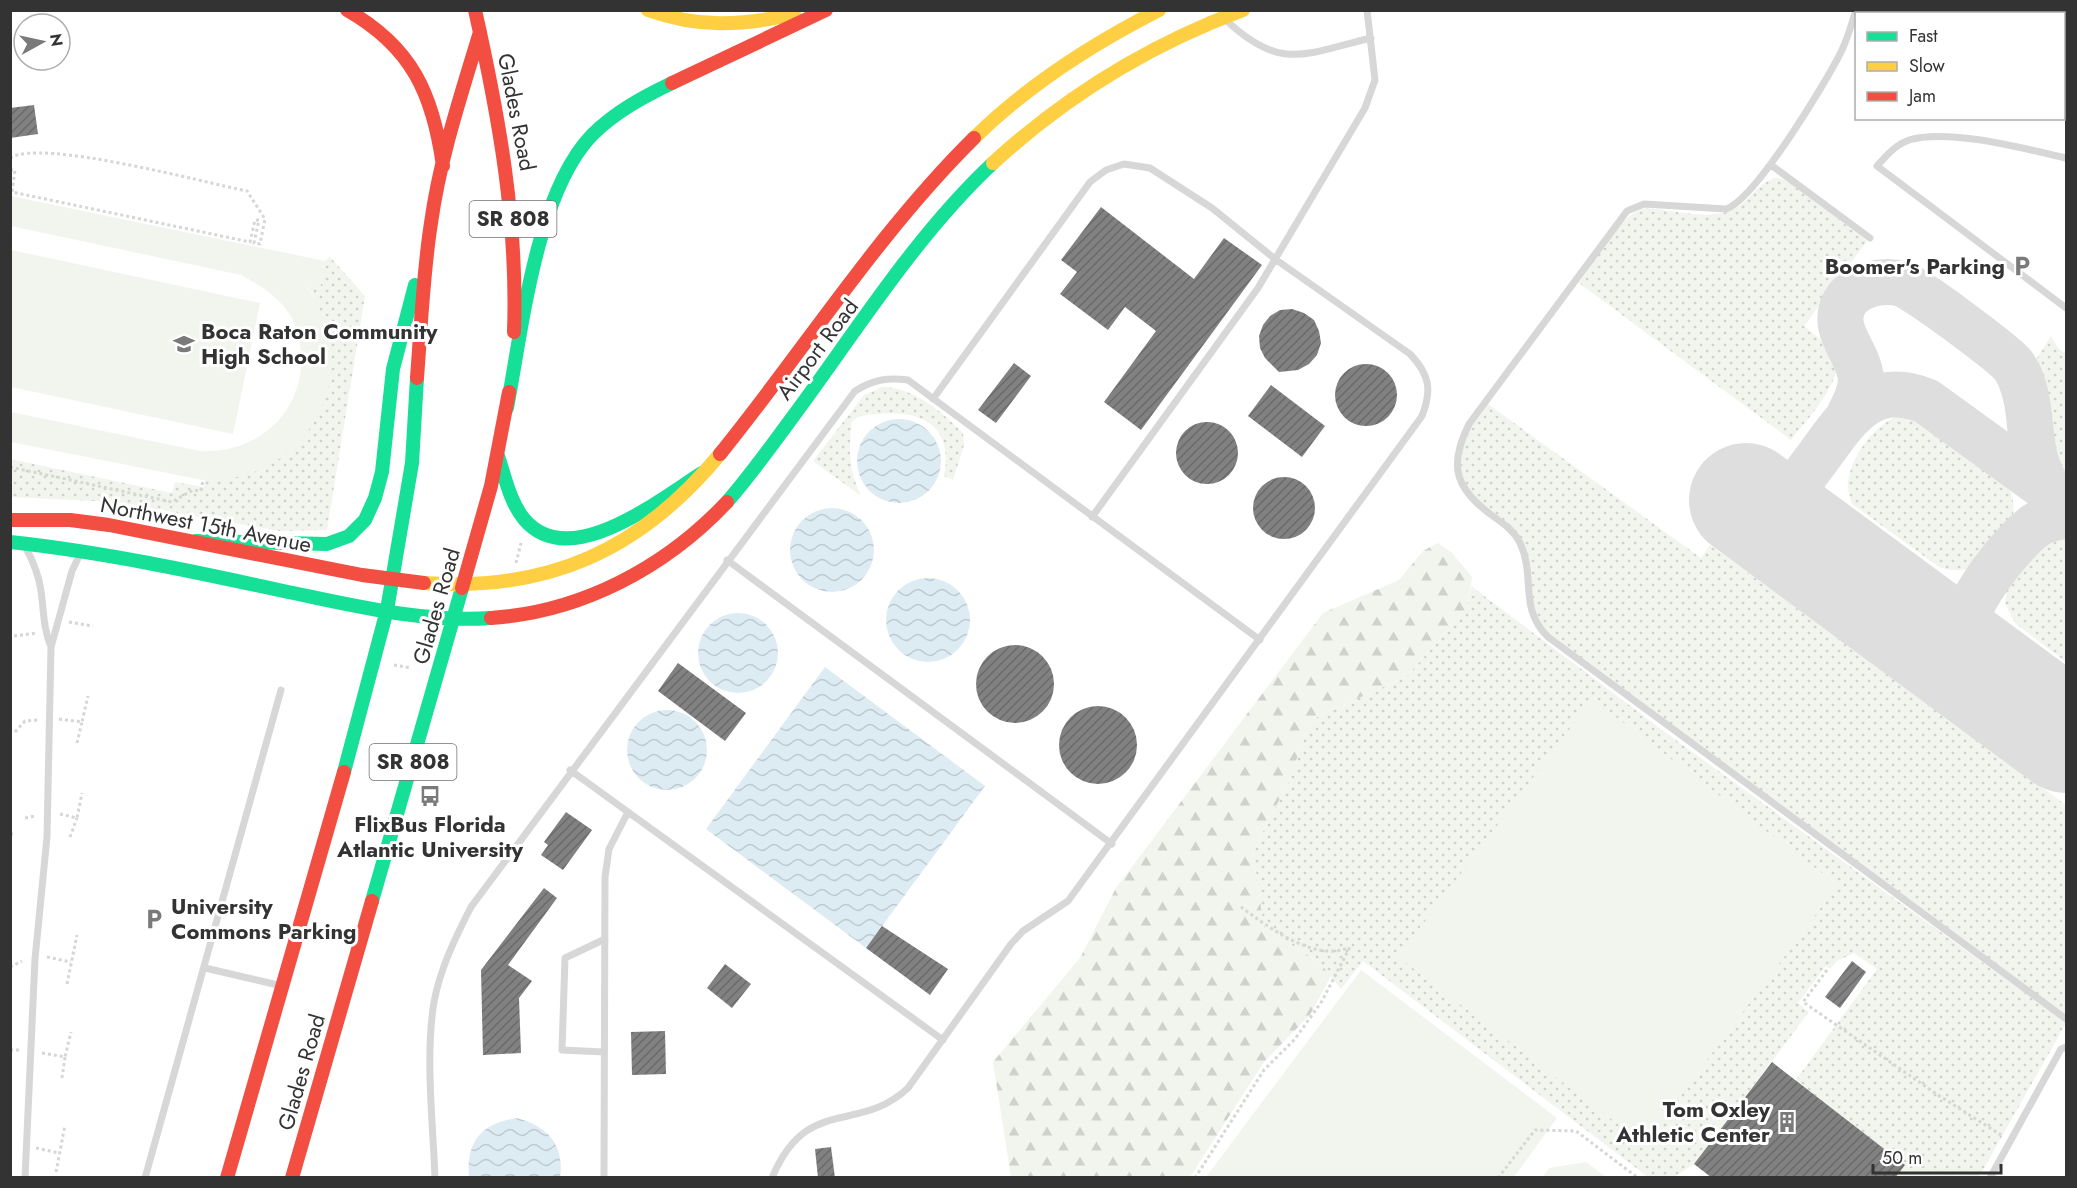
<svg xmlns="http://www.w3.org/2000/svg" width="2077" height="1188" font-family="Jost,sans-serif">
	<defs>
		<pattern id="grass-dots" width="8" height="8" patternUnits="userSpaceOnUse" patternTransform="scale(1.5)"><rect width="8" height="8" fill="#f1f5ed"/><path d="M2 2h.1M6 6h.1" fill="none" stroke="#cfd2cc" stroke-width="1.8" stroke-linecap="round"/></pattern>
		<pattern id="forest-firs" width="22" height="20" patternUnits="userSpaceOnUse" patternTransform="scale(1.5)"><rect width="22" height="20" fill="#f1f5ed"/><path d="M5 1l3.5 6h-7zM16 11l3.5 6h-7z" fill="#cfd2cc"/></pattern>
		<pattern id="water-waves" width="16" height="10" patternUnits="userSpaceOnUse" patternTransform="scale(1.5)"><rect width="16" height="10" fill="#ddebf3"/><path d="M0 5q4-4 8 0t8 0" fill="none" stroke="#becad1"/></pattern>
		<pattern id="building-hatch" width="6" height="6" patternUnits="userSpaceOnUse" patternTransform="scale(1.5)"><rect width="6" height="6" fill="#818181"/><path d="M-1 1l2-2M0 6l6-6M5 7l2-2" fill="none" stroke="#6a6a6a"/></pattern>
	</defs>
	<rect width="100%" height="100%" fill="#fff"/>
	<path fill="url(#grass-dots)" d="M1775 178 1787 180 1867 241 1804 326C1813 334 1825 342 1832 351 1851 375 1806 420 1791 440L1579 283C1596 259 1618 214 1647 208 1675 210 1714 223 1739 206 1753 197 1758 183 1775 178Z
		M330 257 365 296 327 530 279 531 117 502 11 497 10 459 172 493 175 482 204 487 205 480C243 479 270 466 299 442L314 297 307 286 320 289 325 261Z
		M2051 336 2058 348 2066 354V484L2050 469 2035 361Z
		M882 387C914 387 942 412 963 433L964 445 953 480 944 476C954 426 922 409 878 414 868 415 858 414 852 422 848 450 849 470 861 496L813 461 864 395Z
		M1485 402 1701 558 1710 545 2066 805V1019L1548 637 1535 622 1519 542 1506 526 1469 499 1459 477 1460 443Z
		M1907 414 1919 416C1942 433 1983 457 2001 476 2012 487 2016 505 2012 519 2008 533 1997 543 1988 553 1974 570 1960 574 1939 567L1852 504C1850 497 1847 490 1848 482 1852 454 1878 418 1907 414Z
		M2060 531 2066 532V662L2015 623 2005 603 2008 583 2044 537Z
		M1471 586 1673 738 2066 1023 1979 1177H1895L1905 1165 1795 1081 1877 969 1854 953 1837 961 1830 969 1826 966 1798 1003 1809 1012 1694 1164 1674 1177H1648L1363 961 1341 989 1318 961 1264 928 1253 851 1287 785 1306 733 1317 717 1407 676 1467 608Z"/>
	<path fill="url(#forest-firs)" d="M1438 543 1451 552 1472 577 1467 608 1407 676 1317 717 1306 733 1287 785 1253 851 1264 928 1318 961 1331 976 1310 1015 1264 1062 1190 1177H1011L993 1062 1080 958 1116 888 1323 613 1399 580 1423 551Z"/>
	<path fill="#f1f5ed" d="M11 196 325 261 320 289 307 287C367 372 308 484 203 480L11 442V412L200 451C266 455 317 398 297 331 290 304 264 287 241 275L11 226Z
		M11 250 260 303 233 434 11 387Z
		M1592 699 1838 885 1644 1144 1398 957Z
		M1361 970 1557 1118 1514 1177H1206Z
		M1586 1162 1606 1177H1543L1549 1168Z"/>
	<path fill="url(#water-waves)" d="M857 461a42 42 0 1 1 84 0a42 42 0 1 1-84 0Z
		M790 550a42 42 0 1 1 84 0a42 42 0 1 1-84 0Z
		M886 620a42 42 0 1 1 84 0a42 42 0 1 1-84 0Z
		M698 653a40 40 0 1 1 80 0a40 40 0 1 1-80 0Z
		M825 667 985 786 866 948 706 829Z
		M627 750a40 40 0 1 1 80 0a40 40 0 1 1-80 0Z
		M517 1118C547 1126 565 1145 560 1177H469C466 1141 482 1123 517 1118Z"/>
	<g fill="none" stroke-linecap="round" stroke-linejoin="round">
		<path stroke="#dedede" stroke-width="46" d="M1850 413C1856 402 1861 392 1861 379 1859 351 1829 330 1845 302 1856 284 1883 279 1902 284 1915 287 2001 352 2012 364 2015 367 2017 372 2019 375 2037 415 2022 453 2051 492
			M1830 562C1815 545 1796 529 1795 504 1794 485 1809 470 1819 456 1848 416 1871 379 1926 401L2053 493
			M1981 673C1973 660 1963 647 1964 631 1964 603 2013 541 2036 525 2045 519 2056 517 2066 516"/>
		<path stroke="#dedede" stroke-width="114" d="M1746 500 2066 736"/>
	</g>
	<path fill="url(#building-hatch)" d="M34 105 38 134 10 138V108Z
		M1101 207 1194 279 1224 238 1262 265 1141 430 1104 402 1156 331 1125 307 1108 330 1060 294 1077 272 1061 260Z
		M1292 309 1304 313 1314 320 1319 331 1321 343 1317 355 1309 364 1298 370 1279 372 1265 358 1260 348 1259 336 1263 325 1270 316 1280 310Z
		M1014 363 1031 376 996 423 978 410Z
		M1335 395a31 31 0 1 1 62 0a31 31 0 1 1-62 0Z
		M1271 385 1325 426 1302 457 1248 416Z
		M1176 453a31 31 0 1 1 62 0a31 31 0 1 1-62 0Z
		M1253 508a31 31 0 1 1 62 0a31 31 0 1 1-62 0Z
		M976 684a39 39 0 1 1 78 0a39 39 0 1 1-78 0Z
		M678 663 746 713 725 741 658 691Z
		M1059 745a39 39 0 1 1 78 0a39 39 0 1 1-78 0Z
		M566 812 592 830 563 870 541 855 548 845 544 842Z
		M544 888 557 898 508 965 532 981 519 998 521 1053 483 1055 481 970Z
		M882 926 948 969 930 995 866 948Z
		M1852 961 1866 972 1840 1008 1825 997Z
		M725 964 751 984 732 1008 707 988Z
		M665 1031 666 1074 632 1075 631 1032Z
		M1772 1062 1905 1165 1895 1178H1712L1694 1164Z
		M831 1147 835 1178H818L815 1149Z"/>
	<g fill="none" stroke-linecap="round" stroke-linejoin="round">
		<path stroke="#d6d6d6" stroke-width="3" stroke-dasharray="3 3" stroke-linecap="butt" d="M10 158C40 138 206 183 247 191L265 219 260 244 254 243 259 220H255L250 242 12 192 15 170H10
			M10 467 172 502 193 490 201 491 203 480
			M516 563 521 543
			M69 622 93 626
			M14 636 37 633
			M394 665 411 668
			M59 719 82 722 88 696
			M15 732 25 721 38 720
			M77 743 82 722
			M60 814 77 818 82 793
			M25 818 35 816
			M10 834H14
			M70 837 77 818
			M1241 907C1267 926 1314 962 1348 948
			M47 957 71 962
			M10 967 22 961
			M1827 970 1803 1002 1938 1095 2001 1135
			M67 984 77 935
			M10 1050H21
			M42 1053 65 1057 71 1032
			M62 1078 65 1057
			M36 1148 59 1153
			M56 1172 65 1125
			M1195 1178 1264 1070 1295 1039 1322 1001 1350 947
			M1498 1178 1535 1130 1576 1131 1638 1178"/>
		<path stroke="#d7d7d7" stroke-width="7" d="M1856 10C1852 23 1848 37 1842 50 1827 81 1755 200 1726 209L1644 204 1627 211 1469 424C1449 464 1454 487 1490 514 1501 522 1514 530 1520 543 1536 576 1518 608 1548 637L2066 1019
			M1225 19C1280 72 1305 54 1371 38
			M2066 158C2026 149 1948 128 1909 140 1895 145 1886 156 1877 166L2066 308
			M1771 165 1870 238
			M1092 517 1258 288 1365 108 1375 80 1367 10
			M25 546C33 561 39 575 41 591 44 611 43 628 51 647
			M727 560 1112 844
			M570 770 943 1040
			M205 968 278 985
			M604 1052 562 1050 565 958 605 939
			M25 1178 35 959 47 837 51 647 72 571 81 552
			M145 1178 281 690
			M435 1178C433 1122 425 1057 434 1002 440 969 456 936 471 907L855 391C873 380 887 377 908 380L1260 640
			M604 1178 605 877 609 849 628 812
			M772 1178C807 1094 858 1135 908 1088L1011 944 1023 931 1068 901 1422 416C1432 390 1430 375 1410 354L1275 259 1212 208 1150 168 1124 164 1106 170 1090 182 933 399
			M1990 1178 2061 1049 2066 1047"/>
		<path stroke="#16e098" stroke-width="14" d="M507 408C522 329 536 193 592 135 615 112 643 97 672 83
			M498 456C505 477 510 502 524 519 569 573 659 500 702 473
			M727 502C749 477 769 449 789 422 854 335 913 238 993 163
			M196 541 327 544 349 536 365 520 375 498 382 472 393 369 415 285
			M10 542C104 552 196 572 288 592 353 605 423 623 491 618
			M344 772 387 610 412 463 417 378
			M372 901 462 588"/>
		<path stroke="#ffcf43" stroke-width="14" d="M648 10C697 28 743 26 794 14
			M974 138C1028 85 1092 44 1159 10
			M993 163C1067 95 1149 45 1243 10
			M424 583C548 592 641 550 720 454"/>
		<path stroke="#f24e42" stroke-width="14" d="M347 10C412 47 433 94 443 166
			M475 10C499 117 518 222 514 332
			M1898 10 1919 14
			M2064 35H2066
			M672 83 826 10
			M417 378C421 326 423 274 431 223 440 158 461 95 480 32
			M720 454C805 349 878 233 974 138
			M10 520H70L109 525 362 575 424 583
			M462 588 491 486 509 392
			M491 618C581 612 665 568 727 502
			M227 1178 344 772
			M292 1178 372 901"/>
	</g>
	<defs>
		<symbol id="parking-bare" viewBox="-9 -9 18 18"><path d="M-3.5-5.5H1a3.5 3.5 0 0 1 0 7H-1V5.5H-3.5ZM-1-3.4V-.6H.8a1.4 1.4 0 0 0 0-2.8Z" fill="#7a7a7a" stroke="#fff" stroke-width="2.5" paint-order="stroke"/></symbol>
		<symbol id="school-bare" viewBox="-9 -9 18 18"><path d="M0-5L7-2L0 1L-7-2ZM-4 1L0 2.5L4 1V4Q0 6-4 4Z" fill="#7a7a7a" stroke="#fff" stroke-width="2.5" paint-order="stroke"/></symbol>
		<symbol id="bus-bare" viewBox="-9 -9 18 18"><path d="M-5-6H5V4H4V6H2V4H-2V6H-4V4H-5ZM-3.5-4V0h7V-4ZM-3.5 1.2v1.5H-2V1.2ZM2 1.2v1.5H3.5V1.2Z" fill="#7a7a7a" stroke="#fff" stroke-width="2.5" paint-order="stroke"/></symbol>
		<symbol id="building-bare" viewBox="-9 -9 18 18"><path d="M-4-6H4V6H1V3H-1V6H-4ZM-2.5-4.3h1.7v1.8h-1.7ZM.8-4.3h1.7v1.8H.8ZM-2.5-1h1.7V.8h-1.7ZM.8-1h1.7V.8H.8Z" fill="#7a7a7a" stroke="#fff" stroke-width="2.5" paint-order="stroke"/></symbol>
	</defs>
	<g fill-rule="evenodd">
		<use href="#parking-bare" x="2007" y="251" width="30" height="30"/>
		<use href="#school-bare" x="169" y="329" width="30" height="30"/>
		<use href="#bus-bare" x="415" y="781" width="30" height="30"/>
		<use href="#parking-bare" x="139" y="904" width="30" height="30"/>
		<use href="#building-bare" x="1772" y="1107" width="30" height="30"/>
	</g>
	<g text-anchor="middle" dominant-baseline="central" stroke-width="6" stroke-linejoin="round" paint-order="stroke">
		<g fill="#fff" stroke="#707070" stroke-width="1.5">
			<rect x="469.5" y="201" width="87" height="36" rx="4.5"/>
			<rect x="369.5" y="744" width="87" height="36" rx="4.5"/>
		</g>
		<g font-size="21" font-weight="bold" fill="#333">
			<text x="513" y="219">SR 808</text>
			<text x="413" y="762">SR 808</text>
		</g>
		<g font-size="22" fill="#333" stroke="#fff">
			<text transform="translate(517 112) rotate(79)">Glades Road</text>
			<text transform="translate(817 349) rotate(-53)">Airport Road</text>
			<text transform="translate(206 524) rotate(11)">Northwest 15th Avenue</text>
			<text transform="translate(436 606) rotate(-74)">Glades Road</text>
			<text transform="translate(301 1072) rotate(-74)">Glades Road</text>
		</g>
		<g font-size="22" font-weight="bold" fill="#333" stroke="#fff" text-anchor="end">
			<text x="2005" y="266">Boomer's Parking</text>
			<text x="201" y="331" text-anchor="start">Boca Raton Community<tspan x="201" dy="25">High School</tspan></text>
			<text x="430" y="824" text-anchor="middle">FlixBus Florida<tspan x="430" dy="25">Atlantic University</tspan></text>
			<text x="171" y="906" text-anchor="start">University<tspan x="171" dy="25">Commons Parking</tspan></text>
			<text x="1770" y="1109">Tom Oxley<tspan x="1770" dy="25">Athletic Center</tspan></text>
		</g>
	</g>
	<rect width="2077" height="1188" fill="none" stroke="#333333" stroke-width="24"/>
	<rect x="1855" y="12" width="210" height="108" fill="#ffffff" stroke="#adadad" stroke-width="1.5"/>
	<rect x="1867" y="32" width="30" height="9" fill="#16e098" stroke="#adadad" stroke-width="1.5"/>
	<text x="1909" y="42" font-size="18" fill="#333333">Fast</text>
	<rect x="1867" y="62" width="30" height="9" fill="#ffcf43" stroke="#adadad" stroke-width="1.5"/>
	<text x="1909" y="72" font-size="18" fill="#333333">Slow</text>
	<rect x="1867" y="92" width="30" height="9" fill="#f24e42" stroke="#adadad" stroke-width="1.5"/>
	<text x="1909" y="102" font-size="18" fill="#333333">Jam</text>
	<g transform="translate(42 42) rotate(82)"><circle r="28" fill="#ffffff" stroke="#adadad" stroke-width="1.5"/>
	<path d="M0-4.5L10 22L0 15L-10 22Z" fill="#7a7a7a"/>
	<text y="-9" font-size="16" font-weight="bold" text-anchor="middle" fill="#333333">N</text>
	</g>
	<path d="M1873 1164v9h128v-9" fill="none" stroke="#333333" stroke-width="3"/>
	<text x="1882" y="1164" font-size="18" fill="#333333" stroke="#ffffff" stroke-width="4.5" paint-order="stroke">50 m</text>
</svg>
